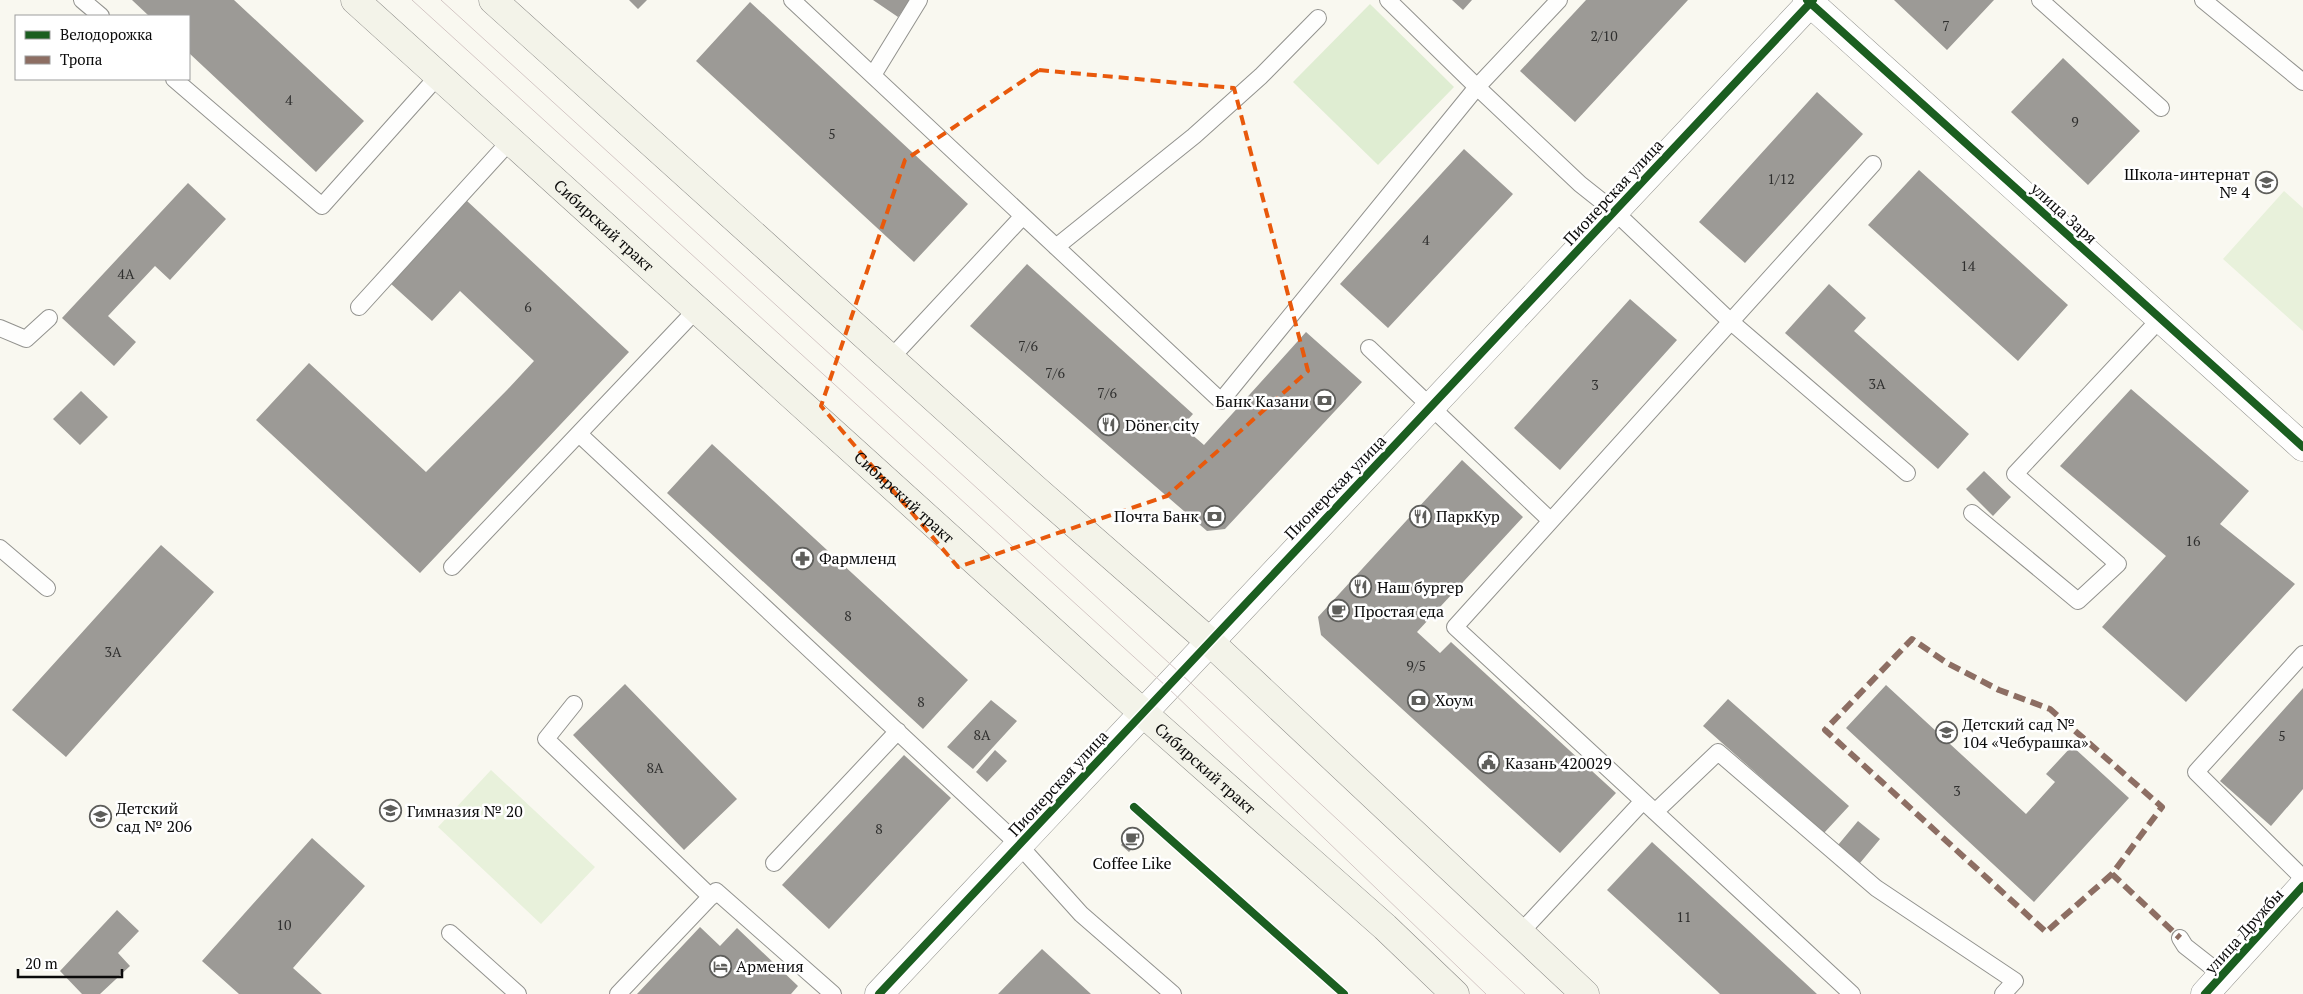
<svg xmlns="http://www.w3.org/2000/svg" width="2303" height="994" font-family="'PT Serif',serif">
	<rect width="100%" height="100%" fill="#f9f8f0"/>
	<path fill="#dfedd2" d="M1370 4 1454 87 1378 165 1293 82Z"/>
	<path fill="#e8f1db" d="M2284 191 2303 208V331L2223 259Z
		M491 770 595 867 541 924 438 827Z"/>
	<path fill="#9c9a96" d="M132 0H234L364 121 316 172 189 53V16H149Z
		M629 0H647L638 9Z
		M873 0H910L898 17Z
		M1452 0H1472L1463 10Z
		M1586 0H1688L1575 122 1520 71Z
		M1894 0H1994L1947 50Z
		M750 2 968 204 914 262 696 61Z
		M2063 58 2140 131 2088 185 2011 112Z
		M1817 92 1863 134 1745 263 1699 222Z
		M1464 149 1513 194 1388 328 1340 284Z
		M1919 170 2068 305 2018 361 1868 225Z
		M188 183 226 219 170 280 155 266 108 316 136 342 114 366 62 318Z
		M466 200 629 352 420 573 256 420 309 363 426 472 507 390 534 361 460 291 432 321 389 282Z
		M1027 264 1193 414 1182 426 1204 445 1306 332 1362 382 1225 529 1207 531 970 326Z
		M1829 284 1866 318 1854 331 1969 434 1938 469 1785 333Z
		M1630 299 1677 340 1560 470 1514 428Z
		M2131 389 2249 491 2220 524 2295 584 2186 702 2102 627 2166 556 2060 466Z
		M81 391 108 417 80 445 53 419Z
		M712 444 968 680 923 729 667 493Z
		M1462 460 1523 517 1417 632 1440 653 1451 642 1616 793 1560 853 1321 635 1318 617Z
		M1984 471 2011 497 1993 516 1966 489Z
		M161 545 214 592 66 757 12 710Z
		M625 684 737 799 684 850 573 735Z
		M1886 685 2026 814 2055 782 2046 774 2072 746 2129 798 2034 902 1846 728Z
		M2303 688V789L2271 826 2220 781Z
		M1728 699 1849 806 1824 833 1703 726Z
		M991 700 1017 721 973 769 947 747Z
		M995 750 1007 761 987 782 976 772Z
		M904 755 951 798 829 929 782 885Z
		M1858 821 1880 839 1860 863 1838 845Z
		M1136 829 1144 836 1129 852 1121 845Z
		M312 838 365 886 293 968 322 994H239L202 961Z
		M1652 842 1749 931 1817 994H1720L1717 991 1607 890Z
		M117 910 139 931 118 953 130 966 100 994H82L60 971Z
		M700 927 720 946 737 928 798 986 791 994H637Z
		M1042 949 1091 994H998Z"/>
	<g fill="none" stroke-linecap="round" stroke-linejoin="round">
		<defs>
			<path id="service" d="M82 0 101 16
				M792 0 1221 401 1477 87 1580 184 1614 211 1730 321 1907 473
				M1388 0 1477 87 1559 0
				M2040 0 2161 108
				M2203 0 2303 82
				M873 75 919 0
				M174 79 322 206 438 76
				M1056 247 1194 136 1261 76 1318 18
				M359 307 510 141
				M0 328 26 339 49 318
				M1369 348 1550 520
				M890 359 1023 216
				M579 434 1019 845 1081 914 1173 994
				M1972 513 2078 601 2118 564 2015 474 2160 319
				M0 548 47 588
				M452 567 697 309
				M2303 654 2196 772 2303 878
				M574 704 546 739 711 897
				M1655 812 1718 752 1876 888 2015 981 2003 994
				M774 863 898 731
				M450 933 518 994
				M1520 933 1643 801
				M2180 938 2185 946 2222 975
				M618 994 716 891 833 994
				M1852 994 1455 627 1873 164"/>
			<path id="minor" d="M1807 0 2303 447
				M879 994 1813 0
				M2205 994 2303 886"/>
			<g id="secondary">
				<path id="s1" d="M355 0 1143 713 1385 927 1455 994"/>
				<path d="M493 0 1034 488 1210 642 1585 994"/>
			</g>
		</defs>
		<use href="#service" stroke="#92928e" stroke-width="18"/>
		<use href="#minor" stroke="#92928e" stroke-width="29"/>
		<use href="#secondary" stroke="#898885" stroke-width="29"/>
		<use href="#service" stroke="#fefefd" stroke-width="16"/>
		<use href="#minor" stroke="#fefefd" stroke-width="28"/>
		<use href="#secondary" stroke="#f3f3e9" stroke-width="28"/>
		<path stroke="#d4c7c5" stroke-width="1" d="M412 0 1167 687 1486 994
			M441 0 1180 673 1525 994"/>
		<path stroke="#8d6e63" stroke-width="6" stroke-dasharray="12 6" stroke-linecap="butt" d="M2112 874 2046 932 1825 730 1912 639 1947 663 1999 690 2050 709 2162 807 2112 874 2180 938"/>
		<defs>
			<path id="cycleway" d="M1807 0 2303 447
				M1134 807 1344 994
				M879 994 1813 0
				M2205 994 2303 886"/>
		</defs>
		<use href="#cycleway" stroke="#fff" stroke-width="11"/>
		<use href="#cycleway" stroke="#1b5e20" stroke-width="8"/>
	</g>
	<path fill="none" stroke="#e8590c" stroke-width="4" stroke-dasharray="10 6" stroke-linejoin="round" d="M1039 70 1234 88 1308 371 1167 496 958 567 821 406 905 160Z"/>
	<defs>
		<symbol id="school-ring" viewBox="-11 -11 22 22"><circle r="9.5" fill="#fff" stroke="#5e5e5b" stroke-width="1.5"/><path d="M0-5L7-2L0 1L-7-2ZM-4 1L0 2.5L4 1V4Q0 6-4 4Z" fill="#5e5e5b"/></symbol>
		<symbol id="bank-ring" viewBox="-11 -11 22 22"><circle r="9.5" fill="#fff" stroke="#5e5e5b" stroke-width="1.5"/><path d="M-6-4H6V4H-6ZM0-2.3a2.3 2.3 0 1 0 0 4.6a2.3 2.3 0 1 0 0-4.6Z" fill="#5e5e5b"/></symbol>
		<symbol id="restaurant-ring" viewBox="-11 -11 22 22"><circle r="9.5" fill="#fff" stroke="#5e5e5b" stroke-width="1.5"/><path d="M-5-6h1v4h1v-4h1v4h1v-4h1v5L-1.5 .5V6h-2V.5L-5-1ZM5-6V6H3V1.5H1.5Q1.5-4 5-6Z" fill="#5e5e5b"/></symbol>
		<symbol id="pharmacy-ring" viewBox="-11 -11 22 22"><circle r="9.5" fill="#fff" stroke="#5e5e5b" stroke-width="1.5"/><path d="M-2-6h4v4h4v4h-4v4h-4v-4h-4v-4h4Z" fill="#5e5e5b"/></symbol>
		<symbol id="cafe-ring" viewBox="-11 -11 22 22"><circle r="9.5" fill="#fff" stroke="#5e5e5b" stroke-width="1.5"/><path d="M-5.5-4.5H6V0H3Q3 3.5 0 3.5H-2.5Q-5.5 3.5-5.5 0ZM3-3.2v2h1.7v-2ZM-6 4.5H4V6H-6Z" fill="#5e5e5b"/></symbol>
		<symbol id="civic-ring" viewBox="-11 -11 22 22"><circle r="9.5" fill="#fff" stroke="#5e5e5b" stroke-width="1.5"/><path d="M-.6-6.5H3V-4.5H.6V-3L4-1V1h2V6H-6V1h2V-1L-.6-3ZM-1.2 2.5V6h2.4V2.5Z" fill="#5e5e5b"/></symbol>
		<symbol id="hotel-ring" viewBox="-11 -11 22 22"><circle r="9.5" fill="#fff" stroke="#5e5e5b" stroke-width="1.5"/><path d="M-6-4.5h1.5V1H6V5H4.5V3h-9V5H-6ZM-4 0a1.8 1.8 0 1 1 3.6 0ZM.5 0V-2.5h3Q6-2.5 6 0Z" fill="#5e5e5b"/></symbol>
	</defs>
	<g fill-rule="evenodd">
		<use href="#school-ring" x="2254" y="170" width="25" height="25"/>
		<use href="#bank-ring" x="1312" y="388" width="25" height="25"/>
		<use href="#restaurant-ring" x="1096" y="412" width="25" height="25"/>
		<use href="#bank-ring" x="1202" y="504" width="25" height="25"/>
		<use href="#restaurant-ring" x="1408" y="504" width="25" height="25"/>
		<use href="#pharmacy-ring" x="790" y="546" width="25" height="25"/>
		<use href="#restaurant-ring" x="1348" y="574" width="25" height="25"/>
		<use href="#cafe-ring" x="1326" y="598" width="25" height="25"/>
		<use href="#bank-ring" x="1406" y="688" width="25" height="25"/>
		<use href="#school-ring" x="1934" y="720" width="25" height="25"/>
		<use href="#civic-ring" x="1476" y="750" width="25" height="25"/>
		<use href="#school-ring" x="378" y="798" width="25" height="25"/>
		<use href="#school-ring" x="88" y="804" width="25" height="25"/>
		<use href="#cafe-ring" x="1120" y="826" width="25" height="25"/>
		<use href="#hotel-ring" x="708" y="954" width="25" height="25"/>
	</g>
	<g text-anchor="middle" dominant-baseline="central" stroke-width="5" stroke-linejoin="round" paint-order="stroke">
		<g font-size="14" fill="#2f2f2e">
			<text x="1946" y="25">7</text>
			<text x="1604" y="35">2/10</text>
			<text x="289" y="99">4</text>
			<text x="2075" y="121">9</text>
			<text x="832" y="133">5</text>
			<text x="1781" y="178">1/12</text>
			<text x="1426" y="239">4</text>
			<text x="1968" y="265">14</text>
			<text x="126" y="273">4А</text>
			<text x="528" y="306">6</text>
			<text x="1028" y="345">7/6</text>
			<text x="1055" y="372">7/6</text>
			<text x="1877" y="383">3А</text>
			<text x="1595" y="384">3</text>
			<text x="1107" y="392">7/6</text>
			<text x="2193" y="540">16</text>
			<text x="848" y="615">8</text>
			<text x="113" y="651">3А</text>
			<text x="1416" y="665">9/5</text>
			<text x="921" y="701">8</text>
			<text x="982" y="734">8А</text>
			<text x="2282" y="735">5</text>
			<text x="655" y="767">8А</text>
			<text x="1957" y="790">3</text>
			<text x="879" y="828">8</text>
			<text x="1684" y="916">11</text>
			<text x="284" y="924">10</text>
		</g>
		<g font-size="16" fill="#0b0b0b" stroke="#fff" text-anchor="start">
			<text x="2250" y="174" text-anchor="end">Школа-интернат<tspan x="2250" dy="18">№ 4</tspan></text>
			<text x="1309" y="401" text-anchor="end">Банк Казани</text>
			<text x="1125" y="425">Döner city</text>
			<text x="1199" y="516" text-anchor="end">Почта Банк</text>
			<text x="1436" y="516">ПаркКур</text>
			<text x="819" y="558">Фармленд</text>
			<text x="1377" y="587">Наш бургер</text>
			<text x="1354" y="611">Простая еда</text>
			<text x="1435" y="700">Хоум</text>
			<text x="1962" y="724">Детский сад №<tspan x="1962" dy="18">104 «Чебурашка»</tspan></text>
			<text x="1505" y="763">Казань 420029</text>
			<text x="116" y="808">Детский<tspan x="116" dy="18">сад № 206</tspan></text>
			<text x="407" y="811">Гимназия № 20</text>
			<text x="1132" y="863" text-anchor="middle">Coffee Like</text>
			<text x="736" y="966">Армения</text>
		</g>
		<g font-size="16" fill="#0b0b0b" stroke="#fff">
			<text transform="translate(1613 192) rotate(-47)">Пионерская улица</text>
			<text transform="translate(2064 213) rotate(42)">улица Заря</text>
			<text stroke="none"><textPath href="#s1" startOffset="336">Сибирский тракт</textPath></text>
			<text transform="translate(1335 487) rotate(-46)">Пионерская улица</text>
			<text stroke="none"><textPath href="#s1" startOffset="741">Сибирский тракт</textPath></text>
			<text stroke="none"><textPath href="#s1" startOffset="1146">Сибирский тракт</textPath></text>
			<text transform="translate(1058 783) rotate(-47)">Пионерская улица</text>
			<text transform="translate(2244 931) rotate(-48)">улица Дружбы</text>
		</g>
	</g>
	<rect x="15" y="15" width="175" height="65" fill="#ffffff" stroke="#9d9d9d"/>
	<rect x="25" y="31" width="25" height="8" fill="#1b5e20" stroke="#9d9d9d"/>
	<text x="60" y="40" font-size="15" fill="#0b0b0b">Велодорожка</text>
	<rect x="25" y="56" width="25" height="8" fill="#8d6e63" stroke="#9d9d9d"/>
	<text x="60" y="65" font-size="15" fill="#0b0b0b">Тропа</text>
	<path d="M18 969v8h104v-8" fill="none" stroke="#0b0b0b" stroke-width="2.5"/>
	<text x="25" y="969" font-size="15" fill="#0b0b0b" stroke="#ffffff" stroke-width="4" paint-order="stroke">20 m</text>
</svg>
